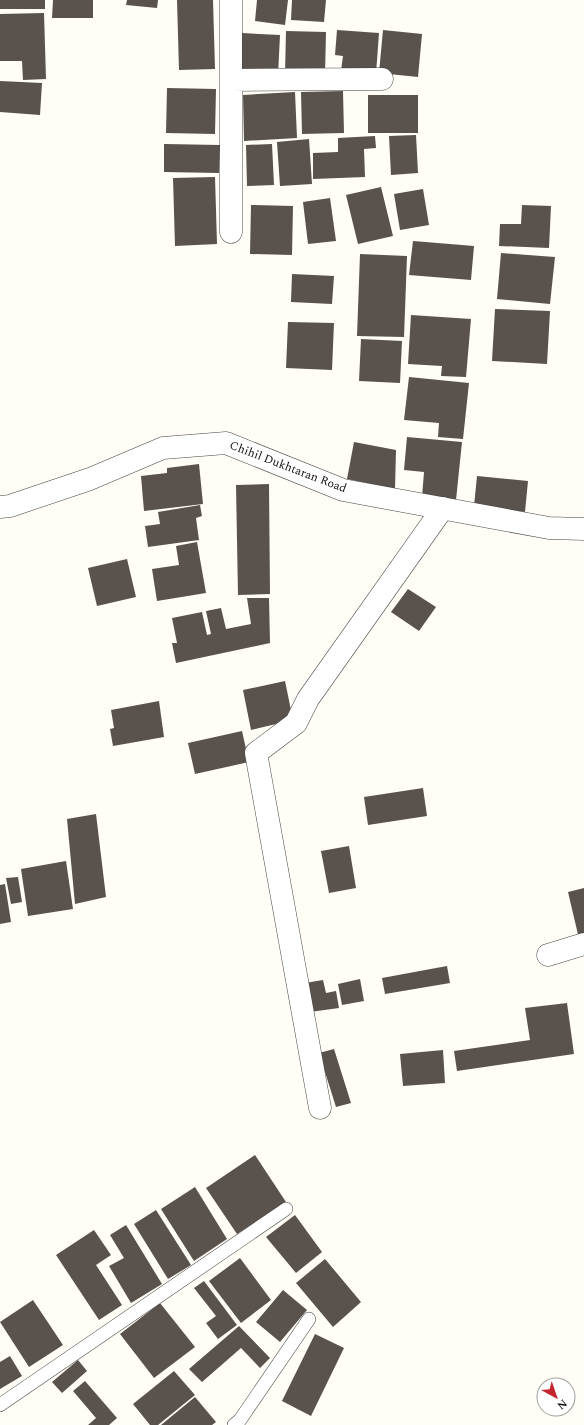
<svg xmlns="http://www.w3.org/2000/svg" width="584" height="1425" font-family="Spectral,serif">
	<rect width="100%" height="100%" fill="#fffdf5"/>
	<path fill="#5a524d" d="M0 0H45V9H0Z
		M53 0H93V18H52Z
		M127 0H158L157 8 126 5Z
		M177 0H213L215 69 179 70Z
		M257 0H288L285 25 255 21Z
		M292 0H326L324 22 291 20Z
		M44 13 46 79 23 80 22 61H0V14Z
		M337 30 379 33 376 74 341 71 343 56 335 55Z
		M383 30 422 34 418 77 379 73Z
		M286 31 326 32 325 75 285 74Z
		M242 33 280 35 278 75 240 73Z
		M0 81 42 83 40 115 0 112Z
		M167 88 216 89 215 134 166 133Z
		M343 91 344 133 302 134 301 92Z
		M295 92 297 138 244 141 243 95Z
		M368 95H418V133H368Z
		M416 135 418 173 391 175 389 136Z
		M375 136 376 148 364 149 365 177 313 179V153L338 152V138Z
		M309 139 312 184 280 186 277 142Z
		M164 144 220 145 219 173 164 172Z
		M272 144 274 185 247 186 246 145Z
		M215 177 217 244 175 246 173 178Z
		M381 187 393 236 358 244 346 195Z
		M423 189 429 225 400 230 394 194Z
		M330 198 336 241 308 244 303 202Z
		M251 205 293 206 292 255 250 254Z
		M522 205 551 206 549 248 499 246 500 224H521Z
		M413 241 474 246 471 280 409 275Z
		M501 253 555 257 550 304 497 299Z
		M360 254 407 256 404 337 357 336Z
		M292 274 334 276 332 304 291 302Z
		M495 309 550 311 547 364 492 361Z
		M411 315 471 319 466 377 441 376 442 366 408 364Z
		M288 322 334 323 332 370 286 368Z
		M361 339 402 341 400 383 359 381Z
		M409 377 469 383 463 439 438 437 439 423 404 420Z
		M407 437 462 442 456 500 422 497 424 472 404 470Z
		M354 442 396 450 395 489 347 479Z
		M199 464 203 504 144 511 141 476 167 473V468Z
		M477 476 528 481 525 512 474 506Z
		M269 484 270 594 238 595 236 485Z
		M200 505 202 516 196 518 199 540 148 547 145 526 160 524 158 512Z
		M197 542 206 593 157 601 152 569 179 565 176 546Z
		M127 559 136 597 97 606 88 568Z
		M408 589 436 607 419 631 391 612Z
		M247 598H269L270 643 176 663 172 643H177L172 618 202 612 207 635 211 634 206 611 221 608 226 629 251 624Z
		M285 681 293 720 251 730 243 690Z
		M159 701 164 737 113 746 110 729 114 728 111 710Z
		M242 731 249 762 195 774 188 743Z
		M423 788 427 816 368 825 364 797Z
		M96 814 106 897 75 904 67 819Z
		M349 846 356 888 329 893 321 851Z
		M66 861 73 909 28 916 21 869Z
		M18 877 22 902 11 904 6 878Z
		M5 884 11 922 0 924V885Z
		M584 888V942L580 943 568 892Z
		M447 966 450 983 385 994 382 978Z
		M360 979 364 1001 342 1005 338 984Z
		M323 980 326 993 336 991 339 1008 310 1012 305 983Z
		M567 1003 574 1054 457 1071 454 1051 530 1040 525 1008Z
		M334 1049 351 1103 336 1107 319 1053Z
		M443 1050 445 1083 403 1086 400 1054Z
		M255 1155 286 1202 237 1234 206 1188Z
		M195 1187 227 1239 194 1261 161 1209Z
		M156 1210 191 1265 168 1279 134 1224Z
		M295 1215 322 1252 296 1273 266 1237Z
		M126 1225 162 1284 131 1303 109 1266 124 1258 110 1235Z
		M94 1230 111 1255 96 1265 122 1305 99 1320 56 1255Z
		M240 1258 271 1300 241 1323 209 1281Z
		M325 1259 361 1302 333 1327 296 1283Z
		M204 1281 237 1325 218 1339 206 1323 216 1316 194 1288Z
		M283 1290 307 1310 280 1342 256 1322Z
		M33 1300 63 1345 29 1367 0 1322Z
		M160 1303 195 1347 154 1378 120 1334Z
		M239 1326 270 1358 260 1368 241 1348 202 1382 189 1369Z
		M315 1334 344 1348 311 1416 282 1401Z
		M10 1356 22 1376 0 1389V1362Z
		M78 1360 87 1371 62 1393 52 1382Z
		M174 1371 195 1395 158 1425H150L133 1404Z
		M85 1381 117 1418 109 1425H88L96 1418 73 1391Z
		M195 1397 216 1422 212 1425H161Z"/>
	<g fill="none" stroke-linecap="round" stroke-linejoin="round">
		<defs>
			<path id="lane" d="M0 1405 286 1209
				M234 1425 240 1420 309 1319"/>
			<path id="street" d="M231 0V232
				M231 80 382 79
				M0 507 10 506 90 479 163 448 226 443 343 490 549 528 584 529
				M548 955 584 944
				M320 1108 256 753 296 723 308 699 443 508"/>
		</defs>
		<use href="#lane" stroke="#444" stroke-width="14"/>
		<use href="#street" stroke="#444" stroke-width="23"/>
		<use href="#lane" stroke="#fff" stroke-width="13"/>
		<use href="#street" stroke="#fff" stroke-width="22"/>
	</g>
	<g text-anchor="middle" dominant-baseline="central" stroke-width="4" stroke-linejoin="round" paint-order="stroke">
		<g font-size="12" fill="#111" stroke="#fff">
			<text transform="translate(288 467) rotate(21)">Chihil Dukhtaran Road</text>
		</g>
	</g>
	<g transform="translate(556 1397) rotate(140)"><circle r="19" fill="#ffffff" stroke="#a0a0a0"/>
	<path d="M0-3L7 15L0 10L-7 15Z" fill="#c4262e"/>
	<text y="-6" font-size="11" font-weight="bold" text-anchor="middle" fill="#111111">N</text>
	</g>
</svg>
